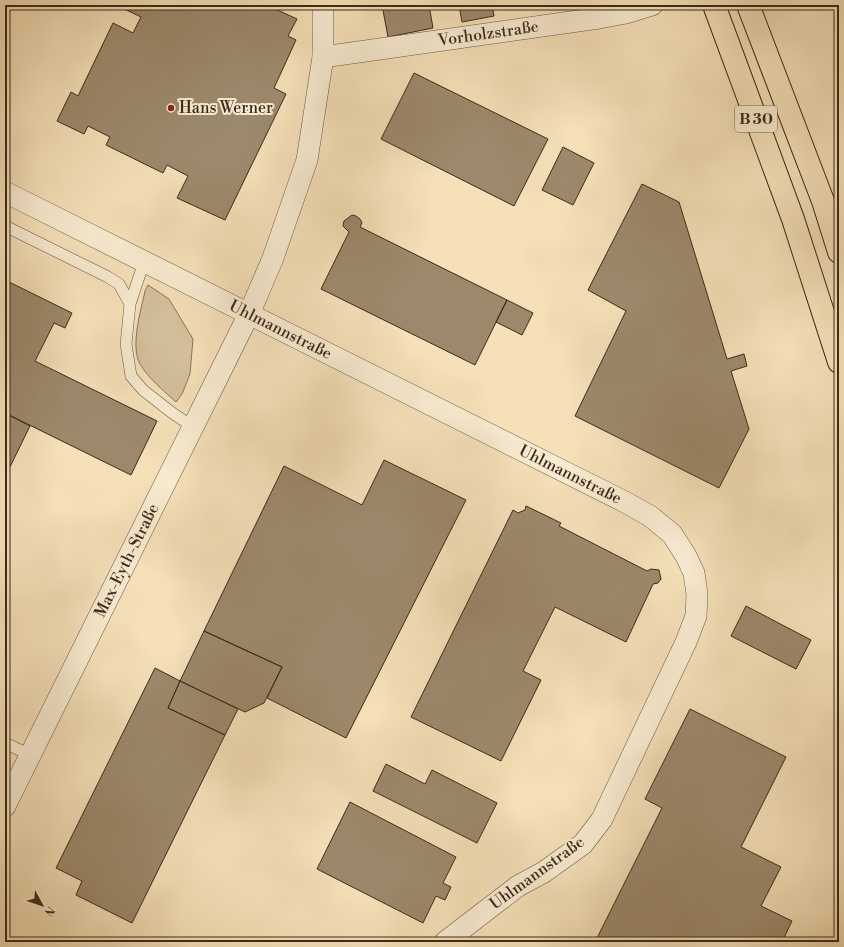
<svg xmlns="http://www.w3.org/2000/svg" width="844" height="947" font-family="'Libre Bodoni',serif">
	<rect width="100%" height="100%" fill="#f5e0b8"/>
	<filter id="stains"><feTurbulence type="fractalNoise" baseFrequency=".005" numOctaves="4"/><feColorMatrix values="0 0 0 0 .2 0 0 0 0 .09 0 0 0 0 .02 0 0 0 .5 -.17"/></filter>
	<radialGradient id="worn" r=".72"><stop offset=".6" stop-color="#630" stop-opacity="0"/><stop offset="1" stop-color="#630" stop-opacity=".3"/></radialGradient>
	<path fill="#d5c19d" stroke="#88765b" d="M148 285 169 299 193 339 190 374 182 394 176 402C163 390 149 379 140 364 130 345 141 311 145 291Z"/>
	<path fill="#9c896c" stroke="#3b2b19" d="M116 5H273L271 7 297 19 288 36 296 40 274 88 286 94 225 220 177 198 188 176 167 165 163 173 106 145 110 137 88 126 84 134 57 121 71 92 78 96 113 23 133 33 141 17Z
		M382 5H429L433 28 388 37Z
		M459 5H492L494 16 462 22Z
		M414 73 548 139 514 206 381 139Z
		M563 147 594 163 573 205 542 190Z
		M642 184 679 202 727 359 744 354 747 366 731 371 749 429 719 488 575 416 626 311 588 290Z
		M352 215 356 216 360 219 362 223 360 227 507 300 475 365 321 289 349 232 343 226 344 221Z
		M5 280 72 313 65 328 54 323 35 361 157 421 131 475 5 413Z
		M507 300 533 313 522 335 496 322Z
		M5 413 30 426 5 477Z
		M384 460 466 500 346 738 267 698 282 667 204 631 284 466 362 505Z
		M526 506 561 523 559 526 647 571 651 569 659 570 661 579 658 583 653 584 626 642 555 607 523 671 541 680 501 761 411 717 513 510 518 513 525 510Z
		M746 606 811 640 796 669 731 636Z
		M204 631 282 667 264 703 245 712 180 681Z
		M155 668 180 681 168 708 225 735 132 923 76 895 82 881 56 868Z
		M180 681 238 709 225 735 168 708Z
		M690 709 786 757 741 847 781 867 761 906 792 921 782 942H595L662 808 645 799Z
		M386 764 425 784 432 770 497 803 477 843 373 791Z
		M350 802 456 857 443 883 451 887 445 900 436 896 423 923 317 869Z"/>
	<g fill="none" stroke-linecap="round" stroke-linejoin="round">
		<defs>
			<path id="lane" d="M5 226 108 277 119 284 130 304 126 344 131 376 143 390 171 412 193 427
				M130 304 144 262
				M5 743 30 755"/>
			<g id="street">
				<path id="s1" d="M323 57 599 18 626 13 652 5"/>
				<path id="s2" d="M5 192 625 502 650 516 672 534 686 556 694 573 697 594 696 616 686 642 602 819 583 844 544 872 518 886 445 942"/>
				<path id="s3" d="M5 806 249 314 273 258 307 160 323 57V5"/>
			</g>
			<path id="highway" d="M714 5 793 219 839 362
				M748 5 823 201 839 252"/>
		</defs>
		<use href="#lane" stroke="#6a5841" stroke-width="12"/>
		<use href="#street" stroke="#6a5841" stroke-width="22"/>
		<use href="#highway" stroke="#3b2b19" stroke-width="24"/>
		<path stroke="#3b2b19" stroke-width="2.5" stroke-dasharray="1 2" stroke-linecap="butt" d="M839 68 837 77 839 98"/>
		<use href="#lane" stroke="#f8ebd1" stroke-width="11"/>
		<use href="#street" stroke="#f8ebd1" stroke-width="21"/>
		<use href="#highway" stroke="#f5e0b8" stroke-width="22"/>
	</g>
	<circle fill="#8f2418" stroke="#f8ebd1" stroke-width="1.5" cx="171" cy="108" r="4"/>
	<g text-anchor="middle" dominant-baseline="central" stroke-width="4" stroke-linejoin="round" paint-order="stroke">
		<rect fill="#f8ebd1" stroke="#746550" stroke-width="1" x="735" y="106" width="42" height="26" rx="3"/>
		<g font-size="15" font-weight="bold" fill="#3b2b19">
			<text x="756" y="119">B 30</text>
		</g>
		<g font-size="16" fill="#3b2b19" stroke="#f8ebd1">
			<text stroke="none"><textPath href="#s1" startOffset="167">Vorholzstraße</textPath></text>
			<text stroke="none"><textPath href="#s2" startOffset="308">Uhlmannstraße</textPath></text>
			<text stroke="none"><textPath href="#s2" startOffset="632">Uhlmannstraße</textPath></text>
			<text stroke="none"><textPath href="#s3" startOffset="274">Max-Eyth-Straße</textPath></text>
			<text transform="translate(537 873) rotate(-36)">Uhlmannstraße</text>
		</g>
		<g font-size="16" fill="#3b2b19" stroke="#f8ebd1" text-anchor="start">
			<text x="179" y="108">Hans Werner</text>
		</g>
	</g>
	<rect width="844" height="947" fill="none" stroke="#f5e0b8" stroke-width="20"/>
	<rect x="6" y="6" width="832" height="935" fill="none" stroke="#3b2b19" stroke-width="2"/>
	<rect x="10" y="10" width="824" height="927" fill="none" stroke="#3b2b19"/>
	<g transform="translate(42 905) rotate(130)" stroke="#f8ebd1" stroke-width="3" paint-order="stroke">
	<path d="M0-3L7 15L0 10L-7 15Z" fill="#3b2b19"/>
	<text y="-6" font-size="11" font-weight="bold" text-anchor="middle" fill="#3b2b19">N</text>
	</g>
	<rect width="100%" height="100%" filter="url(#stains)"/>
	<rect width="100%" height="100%" fill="url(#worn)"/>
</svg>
